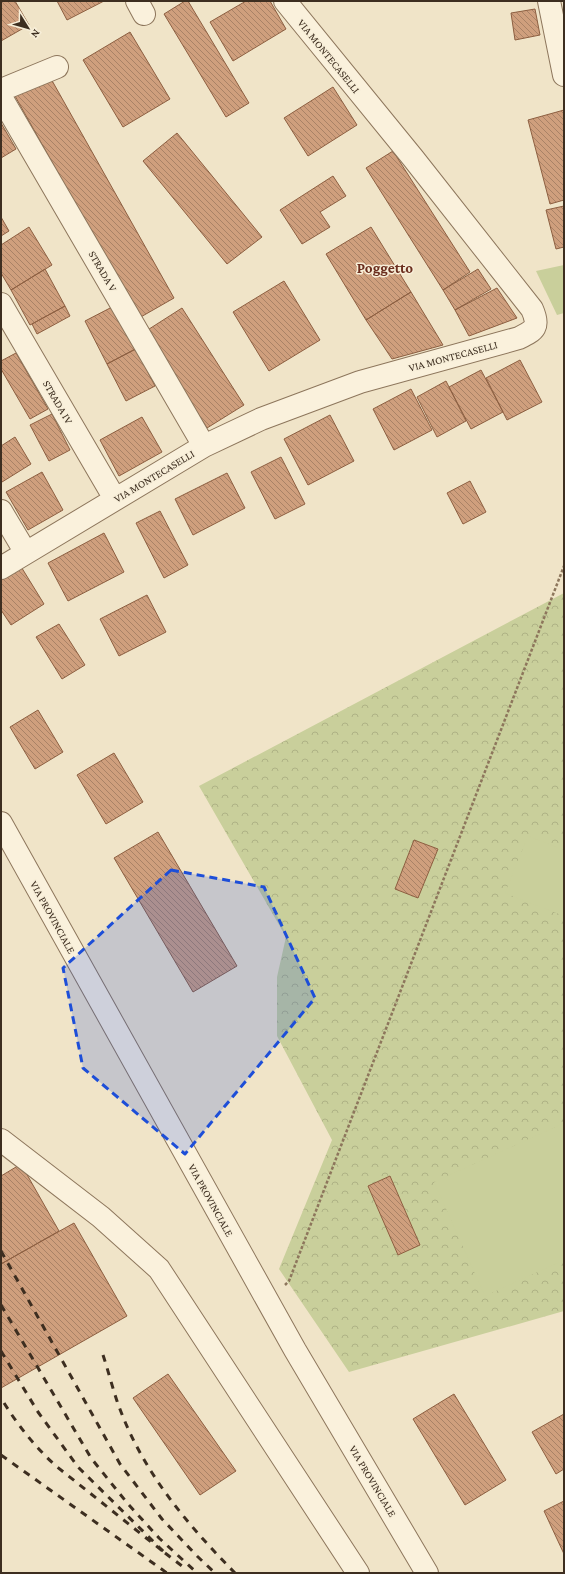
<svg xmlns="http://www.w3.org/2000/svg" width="565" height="1574" font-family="'Crimson Pro',serif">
	<defs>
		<pattern id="forest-crowns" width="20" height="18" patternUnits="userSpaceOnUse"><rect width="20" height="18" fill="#c9cf9b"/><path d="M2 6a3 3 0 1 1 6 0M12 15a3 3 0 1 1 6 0" fill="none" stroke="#aeb285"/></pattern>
		<pattern id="building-back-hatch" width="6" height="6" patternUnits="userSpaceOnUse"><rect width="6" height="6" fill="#cf9f7d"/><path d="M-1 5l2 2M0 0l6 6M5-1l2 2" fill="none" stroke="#a98266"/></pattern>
	</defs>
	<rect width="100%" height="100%" fill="#f0e4c8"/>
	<path fill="url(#forest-crowns)" d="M564 593V1311L349 1372 279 1269 332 1140 277 1036V977L286 937 199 786Z"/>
	<path fill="#c9cf9b" d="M564 265V313L557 315 536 271Z
		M528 836 564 850V916L505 893Z
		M564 1123V1260L485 1296 434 1182Z"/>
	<path fill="url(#building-back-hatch)" stroke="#8d5f41" d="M1 1H15L29 25 1 41Z
		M57 1H104L67 20Z
		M185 1H188L249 103 226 117 164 14Z
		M246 1H270L286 29 233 61 210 22Z
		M535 9 540 35 515 40 511 13Z
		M130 32 170 99 123 127 83 60Z
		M50 77 174 298 139 318 15 96Z
		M333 87 357 125 308 156 284 118Z
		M564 110V200L550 204 528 120Z
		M1 123 16 149 1 158Z
		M177 133 262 237 227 264 143 161Z
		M393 151 470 272 443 290 366 168Z
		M333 176 346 196 320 212 330 227 302 244 280 210Z
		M564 206V247L556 249 546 210Z
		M1 217 9 231 1 236Z
		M29 227 52 265 11 290 1 273V245Z
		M371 227 411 292 366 320 326 254Z
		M45 269 65 306 30 325 11 290Z
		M478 269 491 289 455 310 443 290Z
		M284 281 320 340 269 371 233 312Z
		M497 288 517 318 469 336 455 310Z
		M411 292 443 345 392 359 366 320Z
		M65 306 70 316 37 334 32 324Z
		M114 306 135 349 107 364 85 321Z
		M182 308 244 405 207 428 146 331Z
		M136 349 155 386 126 401 107 364Z
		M16 353 48 409 30 419 1 369V361Z
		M520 360 542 402 507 420 486 378Z
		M481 370 503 412 471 429 449 387Z
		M446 381 466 421 437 437 417 397Z
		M411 389 432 430 394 450 373 409Z
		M52 414 70 450 49 461 30 425Z
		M330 415 354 461 308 485 284 439Z
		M142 417 162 452 119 476 100 440Z
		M15 437 31 464 2 482 1 480V446Z
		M281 457 305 504 275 519 251 472Z
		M42 472 63 510 28 530 6 492Z
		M227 473 245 508 193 535 175 499Z
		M470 481 486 512 463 524 447 493Z
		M160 511 188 565 164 578 136 523Z
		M104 533 124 572 68 601 48 563Z
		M20 565 44 604 11 625 1 610V577Z
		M147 595 166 632 119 656 100 619Z
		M59 624 85 665 62 679 36 637Z
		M38 710 63 752 35 769 10 727Z
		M114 753 143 802 106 824 77 775Z
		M158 832 237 966 193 992 114 858Z
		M414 840 438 849 418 898 395 889Z
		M21 1164 59 1231 1 1264V1176Z
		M390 1176 420 1245 398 1255 368 1186Z
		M74 1223 127 1316 1 1388V1264Z
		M168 1374 236 1471 200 1495 133 1398Z
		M454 1394 506 1480 465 1505 413 1419Z
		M564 1414V1469L556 1474 532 1432Z
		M564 1501V1554L544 1511Z"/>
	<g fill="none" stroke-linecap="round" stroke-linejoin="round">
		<defs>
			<path id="minor" d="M137 1 144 14
				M549 1 564 75
				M1 90 57 67
				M1 97 204 446
				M1 304 115 499
				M1 511 26 553
				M1 568 204 446 261 419 360 382 519 338C535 330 540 327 532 309L413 158 285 1
				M1 823 295 1350 427 1573
				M1 1140 101 1217 159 1269 358 1573"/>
		</defs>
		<use href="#minor" stroke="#8d765c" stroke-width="24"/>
		<path stroke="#8d765c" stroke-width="2.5" stroke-dasharray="3 2" stroke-linecap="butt" d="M285 1285 289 1281 564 566"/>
		<use href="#minor" stroke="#faf1dc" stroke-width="22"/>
		<path stroke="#3d2e20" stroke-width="3" stroke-dasharray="7 7" stroke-linecap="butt" d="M1 1251 120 1464 162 1519 197 1556 215 1573
			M1 1305 91 1458 128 1504 159 1538 197 1573
			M1 1351 38 1412 78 1467 165 1553 56 1466C34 1446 16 1423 1 1398
			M103 1355C108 1370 112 1386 117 1401 141 1470 185 1522 235 1573
			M1 1455 167 1573
			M165 1553 182 1566"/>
	</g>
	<path fill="#1d4ed8" fill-opacity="0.2" stroke="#1d4ed8" stroke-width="3" stroke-dasharray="8 5" stroke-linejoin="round" d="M171 870 264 887 315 998 185 1154 83 1068 63 968Z"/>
	<g text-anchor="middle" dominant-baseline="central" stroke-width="3" stroke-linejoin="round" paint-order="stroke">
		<g font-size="11" fill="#3d2e20" stroke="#f7eed8">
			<text transform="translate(329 56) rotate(51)">VIA MONTECASELLI</text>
			<text transform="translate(103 271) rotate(60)">STRADA V</text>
			<text transform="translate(453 356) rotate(-15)">VIA MONTECASELLI</text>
			<text transform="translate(58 402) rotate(60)">STRADA IV</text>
			<text transform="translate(154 476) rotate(-31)">VIA MONTECASELLI</text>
			<text transform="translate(53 917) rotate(61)">VIA PROVINCIALE</text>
			<text transform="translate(211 1200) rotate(61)">VIA PROVINCIALE</text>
			<text transform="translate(373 1481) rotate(59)">VIA PROVINCIALE</text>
		</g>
		<g font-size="15" font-weight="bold" fill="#6b2e1e" stroke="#f7eed8">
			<text x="385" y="268">Poggetto</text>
		</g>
	</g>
	<rect width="565" height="1574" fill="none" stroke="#3d2e20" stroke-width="4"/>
	<g transform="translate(28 28) rotate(127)" stroke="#f7eed8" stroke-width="3" paint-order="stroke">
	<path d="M0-3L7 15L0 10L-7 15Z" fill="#3d2e20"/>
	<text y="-6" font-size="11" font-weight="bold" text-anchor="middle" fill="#3d2e20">N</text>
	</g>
</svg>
